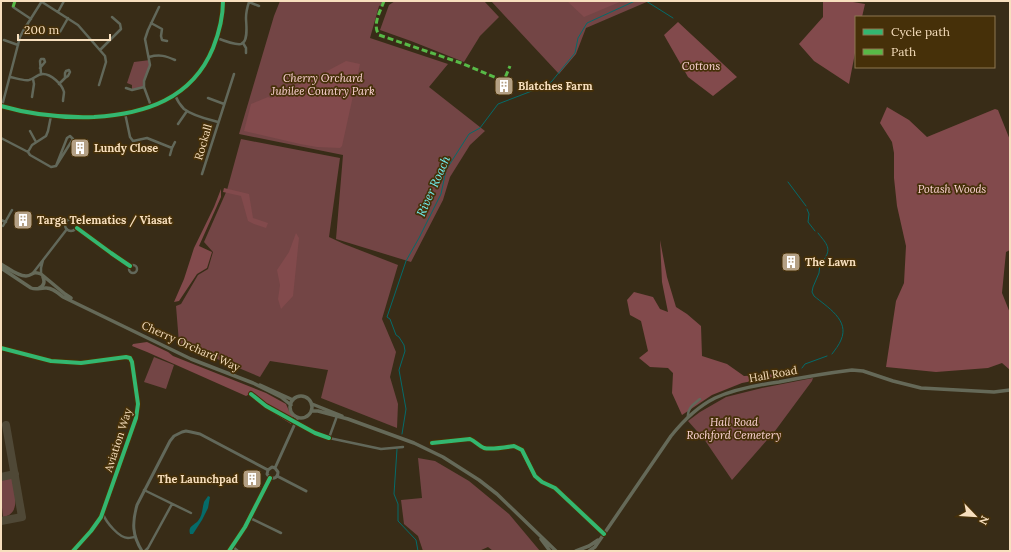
<svg xmlns="http://www.w3.org/2000/svg" width="1011" height="552" font-family="Lora,serif">
	<rect width="100%" height="100%" fill="#382c17"/>
	<path fill="#734545" d="M280 1H387L379 6 370 38 448 64 429 87 485 131 470 145 450 177 443 200 411 262 336 239 343 155 239 134 274 16Z
		M395 1H484L499 17 480 36 464 62 411 41 380 30 389 5Z
		M491 1H649L586 28 576 54 559 74Z
		M150 60V63L145 78 144 87 132 90V85L127 83 134 62Z
		M241 139 340 158 329 237 344 244 398 265 382 319 396 352 390 377 398 404 397 428 321 398 328 370 270 361 260 377 179 343 176 306 181 304 198 275 208 269 213 252 204 242 227 190Z
		M154 357 174 365 166 389 144 382Z
		M813 378 812 381 775 431 732 480 704 439 688 421 700 412 726 397 762 388Z
		M418 458 435 461 469 481 509 514 540 551H493L488 547 479 551H423L418 536 404 524 401 500 422 498Z
		M10 477 12 479C14 491 22 514 3 517L1 498V479Z"/>
	<path fill="#824a4c" d="M567 1H622L584 17Z
		M823 1H847L865 4 862 17H856V48L849 84 814 61 799 44 823 17Z
		M678 22 737 77 713 96 688 77 664 35Z
		M346 61 360 64 342 146 340 148 317 147 300 144 244 131 251 104 268 97 271 98 316 77Z
		M887 107 909 120 927 137 995 109 998 110 1010 140V250L1006 252 1002 293 1010 313V370L1002 363 988 368 936 372 886 367 896 301 904 283 906 246 897 206 894 178V153L892 142 880 123Z
		M224 188 249 194 253 218 268 223 266 228 254 224 248 221 241 196 223 192Z
		M221 189V197L199 246 212 252 207 268 197 274 179 301 174 302 184 279 194 248 214 207Z
		M296 233 299 238 293 296 281 309 278 299 280 285 277 270 289 252Z
		M660 240 667 277 676 307 687 314 701 326 702 356 727 364 744 376 793 373 742 383 712 395 682 415 672 393 673 373 668 368 650 367 639 358 648 351 641 321 630 315 627 300 634 292 653 297 660 309 668 312 662 282Z
		M147 342 168 352 173 356 266 393 286 404 289 411 293 416 291 424 267 409 266 405 252 393 246 396 147 352 132 346 133 344Z"/>
	<path fill="#056b6a" d="M208 496 210 497 208 508 202 520 193 534H190C188 526 193 526 198 521 203 515 202 508 204 502 205 500 207 498 208 496Z"/>
	<g fill="none" stroke-linecap="round" stroke-linejoin="round">
		<path stroke="#056b6a" stroke-width="1" d="M646 1 673 18
			M788 182 806 206
			M807 209 809 214 808 222 815 231
			M818 233C823 240 832 247 826 256
			M825 258 820 264 819 273 813 287 812 292 814 296C827 307 850 320 841 340 839 345 835 350 832 354
			M802 368 805 364 827 356
			M402 434 406 409 399 370 405 351 404 345 399 337 396 335 390 319 387 317 406 261 419 238 441 194 446 170 469 134 480 128 498 104 537 89 544 88 552 81 575 53 578 38 587 23 635 1
			M397 449 394 494 398 504V521L416 540 418 551"/>
		<path stroke="#4f4836" stroke-width="8" d="M1 477 15 474
			M1 521 22 517 6 425"/>
		<path stroke="#62685a" stroke-width="2.5" d="M42 2 78 25 105 56 106 62 99 85
			M13 7 31 19
			M58 12 64 1
			M151 23 162 29 161 36 162 40 167 41
			M60 32 68 18
			M217 38C222 40 235 45 241 44 249 42 246 24 246 18 246 13 247 8 249 2L259 6
			M4 40 18 45
			M243 43 246 48V53
			M100 50 121 29 120 24 112 17
			M149 57C160 54 166 56 175 60
			M40 68 45 62 44 59H41L40 61 41 74
			M10 77C16 78 23 81 29 80 34 79 37 74 43 74 51 74 62 84 64 92 64 95 63 98 63 101
			M59 84 65 78V73L66 71 69 70 70 72 68 76 65 78
			M126 88 132 90 144 87
			M175 95C177 100 180 105 184 109 193 116 207 119 218 122
			M32 97 34 84 33 79
			M208 98 224 104
			M2 106 20 37 23 31 42 1
			M151 106 144 87V81L150 65 145 39 148 30 159 7
			M125 113 130 137 133 141 147 138 172 148 175 142
			M178 124 187 111
			M30 131 36 142
			M70 136 73 139 56 166 67 138Z
			M1 138 28 152 30 155 51 167 56 166
			M28 152 32 145 46 136 48 131 51 116
			M170 155 172 148
			M202 174 234 74
			M65 225a6 6 0 1 1 12 0a6 6 0 1 1-12 0Z
			M1 220 6 222
			M3 226 12 210
			M77 228 111 253 130 266
			M129 269a4 4 0 1 1 8 0a4 4 0 1 1-8 0Z
			M33 273 67 229
			M41 274V268L43 260
			M1 348 51 361 81 363 126 357 130 358 132 362 138 404 136 418 101 517 91 531 73 551
			M251 394 266 406 315 433 329 438
			M337 416 329 438 381 449 403 447
			M688 417C687 408 694 404 700 399
			M432 443 470 439C475 441 479 446 484 448 491 450 507 447 514 446L522 450 535 476 542 482 555 488 604 534
			M144 490 191 513
			M103 514C106 522 119 538 128 538 130 538 134 537 135 537
			M250 518 281 533
			M233 547 238 551
			M145 551 148 548 172 504"/>
		<path stroke="#62685a" stroke-width="3" d="M1 106C32 115 62 118 94 117 145 114 192 99 213 48 219 33 223 18 223 1
			M275 468 298 417
			M277 476 306 491
			M270 478 267 474 268 470 272 467 275 468
			M270 478C275 479 278 477 278 472L275 468
			M142 551C132 535 132 523 137 505L170 441 174 436 182 432 186 431 191 432 200 434 268 470
			M229 551 245 527 270 478"/>
		<path stroke="#656958" stroke-width="3.5" d="M1 264C8 268 17 276 26 276 33 276 32 270 41 274L65 294 71 298
			M1 268 31 288C36 290 40 288 45 288 52 287 58 293 63 297L191 359 253 383 281 397 291 405
			M39 288C44 286 45 282 43 277
			M260 385 293 400
			M290 407a11 11 0 1 1 22 0a11 11 0 1 1-22 0Z
			M312 404 342 416
			M311 411H318L348 419 414 443 443 457 479 480 497 494 556 551
			M541 539 550 551
			M576 551 589 546 598 540
			M589 551 595 547 671 436C683 421 697 407 715 398 735 389 757 385 779 382 804 377 828 373 852 370L863 371 893 381 921 388 994 392 1010 390"/>
		<path stroke="#58b947" stroke-width="3" stroke-dasharray="6 3" stroke-linecap="butt" d="M384 1C380 12 372 25 379 35L461 63 499 79 505 78 510 66
			M13 7 15 1"/>
		<defs>
			<path id="cycleway" d="M1 106C32 115 62 118 94 117 145 114 192 99 213 48 219 33 223 18 223 1
				M77 228 111 253 130 266
				M1 348 51 361 81 363 126 357 130 358 132 362 138 404 136 418 101 517 91 531 73 551
				M251 394 266 406 315 433 329 438
				M432 443 470 439C475 441 479 446 484 448 491 450 507 447 514 446L522 450 535 476 542 482 555 488 604 534
				M229 551 245 527 270 478"/>
		</defs>
		<use href="#cycleway" stroke="#463009" stroke-width="6"/>
		<use href="#cycleway" stroke="#33b770" stroke-width="4"/>
	</g>
	<defs>
		<symbol id="building-square" viewBox="-11 -11 22 22"><rect x="-9" y="-9" width="18" height="18" rx="4" fill="#b4a084" stroke="#463009"/><path d="M-4-6H4V6H1V3H-1V6H-4ZM-2.5-4.3h1.7v1.8h-1.7ZM.8-4.3h1.7v1.8H.8ZM-2.5-1h1.7V.8h-1.7ZM.8-1h1.7V.8H.8Z" fill="#fff"/></symbol>
	</defs>
	<g fill-rule="evenodd">
		<use href="#building-square" x="493" y="75" width="22" height="22"/>
		<use href="#building-square" x="69" y="137" width="22" height="22"/>
		<use href="#building-square" x="12" y="209" width="22" height="22"/>
		<use href="#building-square" x="780" y="251" width="22" height="22"/>
		<use href="#building-square" x="241" y="468" width="22" height="22"/>
	</g>
	<g text-anchor="middle" dominant-baseline="central" stroke-width="3.5" stroke-linejoin="round" paint-order="stroke">
		<g font-size="11" font-style="italic" fill="#fed5d6" stroke="#463009">
			<text x="701" y="66">Cottons</text>
			<text x="323" y="78">Cherry Orchard<tspan x="323" dy="13">Jubilee Country Park</tspan></text>
			<text x="952" y="189">Potash Woods</text>
			<text x="734" y="422">Hall Road<tspan x="734" dy="13">Rochford Cemetery</tspan></text>
		</g>
		<g font-size="11" font-weight="bold" fill="#f7dfbe" stroke="#463009" text-anchor="start">
			<text x="518" y="86">Blatches Farm</text>
			<text x="94" y="148">Lundy Close</text>
			<text x="37" y="220">Targa Telematics / Viasat</text>
			<text x="805" y="262">The Lawn</text>
			<text x="238" y="479" text-anchor="end">The Launchpad</text>
		</g>
		<g font-size="11" fill="#f7dfbe" stroke="#463009">
			<text transform="translate(203 142) rotate(-74)">Rockall</text>
			<text transform="translate(191 346) rotate(24)">Cherry Orchard Way</text>
			<text transform="translate(773 374) rotate(-10)">Hall Road</text>
			<text transform="translate(118 440) rotate(-72)">Aviation Way</text>
		</g>
		<g font-size="12" font-style="italic" fill="#70f2f2" stroke="#463009">
			<text transform="translate(433 186) rotate(-66)">River Roach</text>
		</g>
	</g>
	<rect width="1011" height="552" fill="none" stroke="#f7dfbe" stroke-width="4"/>
	<rect x="855" y="16" width="140" height="52" fill="#463009" stroke="#8d7651"/>
	<rect x="863" y="29" width="20" height="6" fill="#33b770" stroke="#8d7651"/>
	<text x="891" y="36" font-size="12" fill="#f7dfbe">Cycle path</text>
	<rect x="863" y="49" width="20" height="6" fill="#58b947" stroke="#8d7651"/>
	<text x="891" y="56" font-size="12" fill="#f7dfbe">Path</text>
	<g transform="translate(975 516) rotate(115)" stroke="#463009" stroke-width="3" paint-order="stroke">
	<path d="M0-3L7 15L0 10L-7 15Z" fill="#f7dfbe"/>
	<text y="-6" font-size="11" font-weight="bold" text-anchor="middle" fill="#f7dfbe">N</text>
	</g>
	<path d="M18 34v6h92v-6" fill="none" stroke="#f7dfbe" stroke-width="2"/>
	<text x="24" y="34" font-size="12" fill="#f7dfbe" stroke="#463009" stroke-width="3" paint-order="stroke">200 m</text>
</svg>
